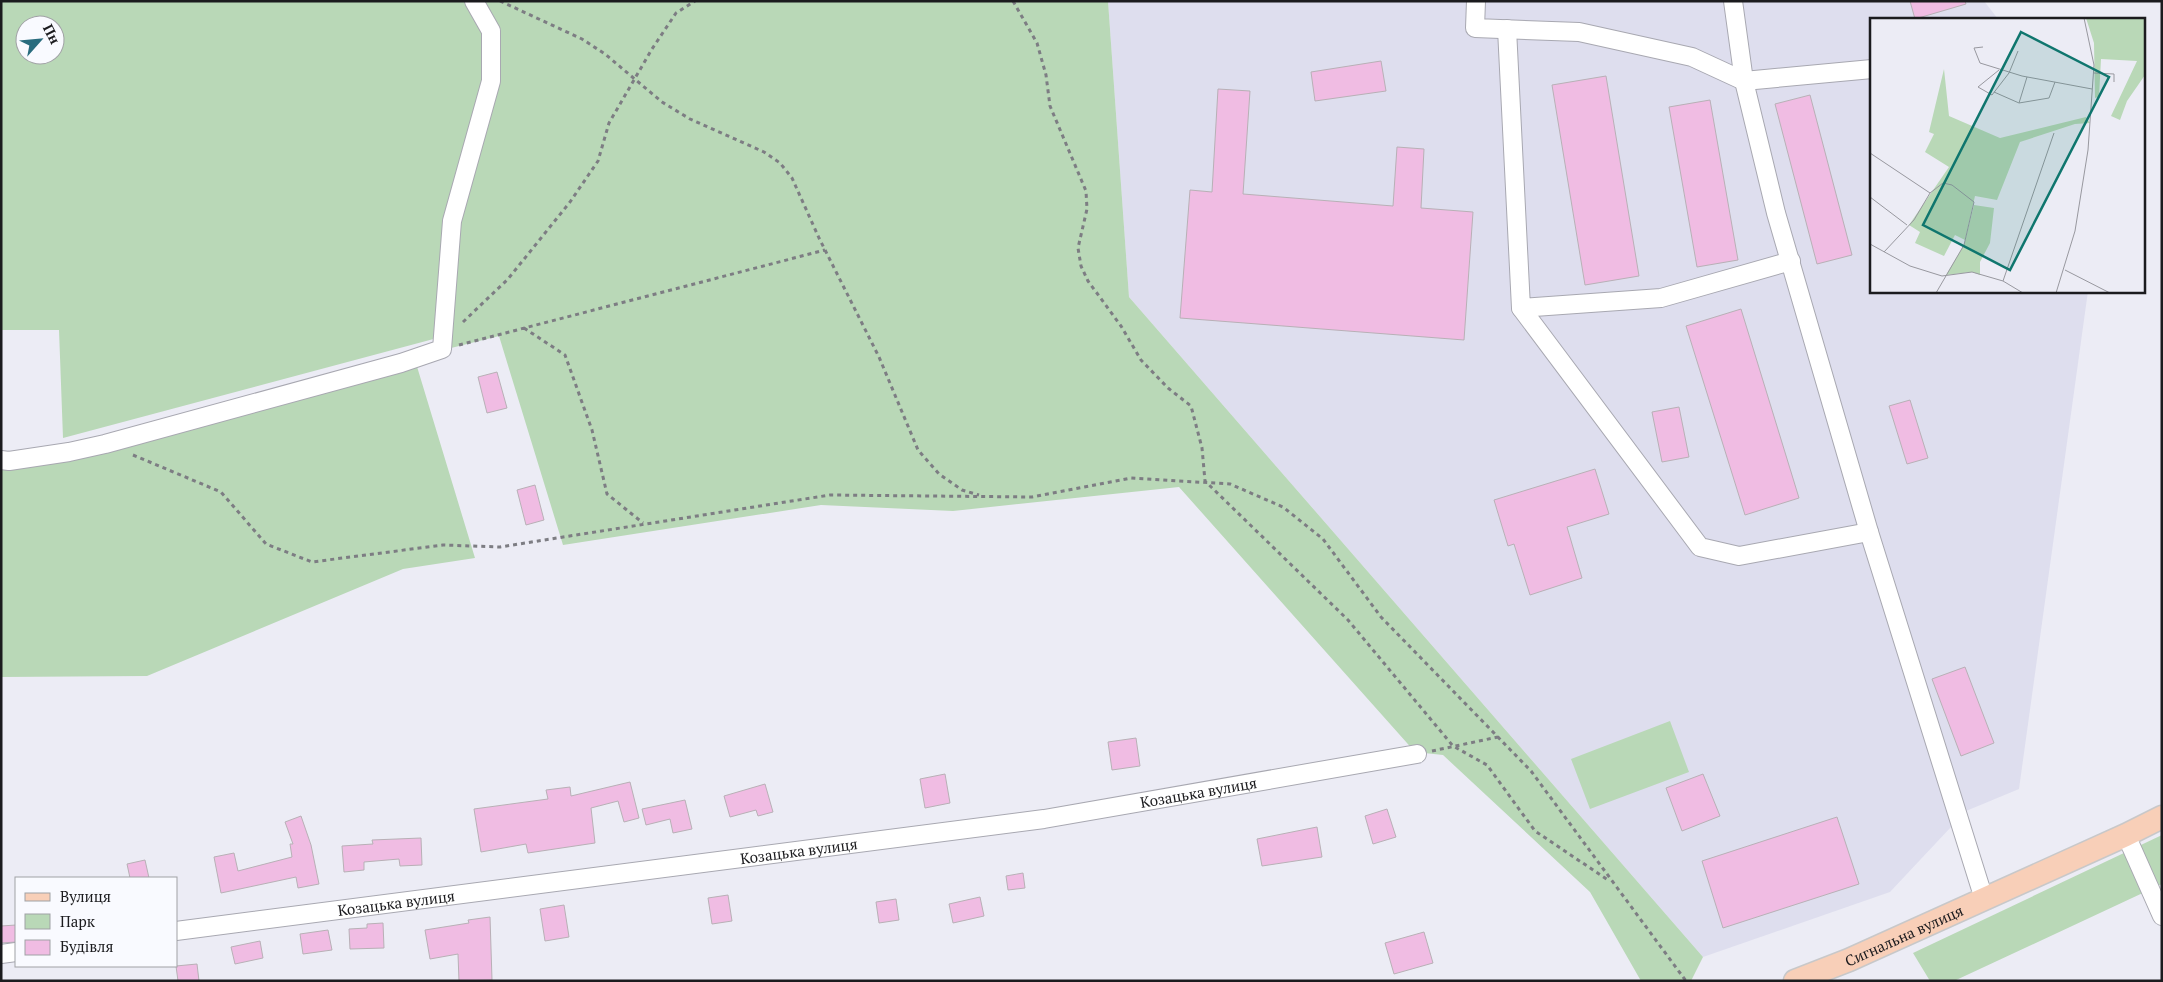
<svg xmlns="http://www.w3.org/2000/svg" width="2163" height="982" font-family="'PT Serif',serif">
	<rect width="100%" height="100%" fill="#ececf5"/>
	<path fill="#dedeee" d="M1108 1H1984L1998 19H1872V291H2088L2019 789 1966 811 1890 892 1703 957 1129 297Z"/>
	<path fill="#b9d8b7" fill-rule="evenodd" d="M1 1H473L489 32 490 80 450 220 441 337 63 438 59 330H1ZM25 25H55V55H25Z
		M476 1H1108L1129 297 1703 957 1691 981H1641L1590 892 1443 755 1415 752 1179 487 953 511 821 505 563 545 499 336 443 350 453 221 493 81Z
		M415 360 475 558 403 569 147 676 1 677V461Z
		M1670 721 1689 772 1590 809 1571 759Z
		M2162 835V884L1954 981H1930L1913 953Z"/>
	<path fill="#f0bce3" stroke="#b8b0b6" d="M1910 1H1965L1966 4 1915 19Z
		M1381 61 1386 91 1315 101 1311 72Z
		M1606 76 1639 276 1585 285 1552 85Z
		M1218 89 1250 91 1243 194 1393 206 1397 147 1424 149 1421 208 1473 212 1464 340 1180 318 1190 190 1212 192Z
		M1810 95 1852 255 1817 264 1775 104Z
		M1710 100 1738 260 1697 267 1669 107Z
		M1741 309 1799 498 1745 515 1686 326Z
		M497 372 507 408 487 413 478 377Z
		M1910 400 1928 458 1907 464 1889 406Z
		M1679 407 1689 457 1662 462 1652 412Z
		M1595 469 1609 514 1567 527 1582 578 1530 595 1514 544 1508 546 1494 500Z
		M535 485 544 520 526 525 517 490Z
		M1965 667 1994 743 1961 756 1932 679Z
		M1136 738 1140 766 1112 770 1108 742Z
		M945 774 950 803 925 808 920 779Z
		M1703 774 1720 816 1682 831 1666 788Z
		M630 782 639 818 624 822 618 801 591 808 595 843 528 853 526 844 481 852 474 809 548 799 546 790 570 787 571 796Z
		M765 784 773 812 758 816 756 810 730 817 724 796Z
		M685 800 692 829 673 833 670 819 646 825 642 809Z
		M1387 809 1396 837 1373 844 1365 816Z
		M301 816 311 845 319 884 298 888 296 877 221 893 214 857 234 853 238 871 292 857 290 844H293L285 822Z
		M1837 817 1859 884 1723 928 1702 861Z
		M1317 827 1322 857 1262 866 1257 839Z
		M421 838 422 865 400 866 399 859 364 862V870L344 872 342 846 373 844 372 840Z
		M145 860 149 878H130L127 864Z
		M1023 873 1025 888 1008 890 1006 876Z
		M728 895 732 921 712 924 708 898Z
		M980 897 984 916 953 923 949 904Z
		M896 899 899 920 879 923 876 902Z
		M564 905 569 937 545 941 540 909Z
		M490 917 492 980 459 981 458 954 430 959 425 930 469 923 468 920Z
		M383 923 384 948 350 949 349 929 367 928V924Z
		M16 925V942L1 943V926Z
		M328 930 332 950 303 954 300 934Z
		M1424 932 1433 963 1394 974 1385 943Z
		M260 941 263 958 235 964 231 947Z
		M197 964 199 981H178L176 966Z"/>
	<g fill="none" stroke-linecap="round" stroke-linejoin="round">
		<defs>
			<g id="minor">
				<path d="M1476 1 1475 28 1579 32 1692 57 1744 81 1872 69"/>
				<path d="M1733 1 1744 81 1776 213 1869 532 1984 899"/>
				<path d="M1507 29 1521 308 1661 298 1791 261"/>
				<path d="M1521 308 1700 547 1739 556 1869 532"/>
				<path d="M1 460 9 461 69 452 105 444 401 363 442 349 452 221 491 81V31L474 1"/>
				<path d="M2126 835 2162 916"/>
				<path id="s1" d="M176 931 1044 819 1417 754"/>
				<path d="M1 954 16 952"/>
			</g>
			<g id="major">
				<path id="s2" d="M1795 981 1849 960 2126 835 2162 817"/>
			</g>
		</defs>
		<use href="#minor" stroke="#a8a8b1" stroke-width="20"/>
		<use href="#major" stroke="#c8c8c9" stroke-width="25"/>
		<path stroke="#7d7d83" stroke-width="3" stroke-dasharray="4 4" stroke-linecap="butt" d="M500 1 582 39 605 54 662 102 690 119 764 152 780 163 792 178 819 238 879 357 918 450 939 474 962 490 979 495
			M1013 1 1037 43 1046 75 1050 106 1086 191 1087 209 1078 248 1081 266 1088 281 1121 326 1141 360 1168 388 1191 406 1202 448 1205 481 1348 620 1453 746 1487 765 1535 831 1608 880
			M463 322 508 279 570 202 598 161 609 123 652 49 676 13 695 1
			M524 328 565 355 592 430 607 494 643 523
			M459 345 825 250
			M133 455 221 492 266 544 312 562 443 545 500 547 830 495 1032 497 1131 478 1230 484 1283 507 1323 539 1381 617 1531 771 1686 981
			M1432 751 1498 737"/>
		<use href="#minor" stroke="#fff" stroke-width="18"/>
		<use href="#major" stroke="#f8cfb8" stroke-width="22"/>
	</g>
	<g text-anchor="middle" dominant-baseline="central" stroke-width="4" stroke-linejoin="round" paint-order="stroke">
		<g font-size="15" fill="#1b1b1e" stroke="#f9faff">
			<text stroke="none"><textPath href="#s1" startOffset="1032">Козацька вулиця</textPath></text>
			<text stroke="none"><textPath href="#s1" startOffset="628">Козацька вулиця</textPath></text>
			<text stroke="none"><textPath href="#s1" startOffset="222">Козацька вулиця</textPath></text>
			<text stroke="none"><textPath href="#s2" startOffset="118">Сигнальна вулиця</textPath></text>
		</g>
	</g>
	<g transform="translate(1870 18)">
		<rect width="275" height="275" fill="#ececf5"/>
		<path d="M216 0H275V57L257 83 250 102 241 98 267 43 231 41 229 79 225 80 224 25ZM74 51 79 98 130 120 216 99 220 105 205 106 150 124 127 182 105 178 95 222 85 217 74 238 45 225 50 214 39 207 79 149 55 134 64 116 59 114ZM104 187 124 190 120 225 110 244V257L102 254 76 257 94 227Z" fill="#b9d8b7"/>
		<path fill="none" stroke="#98989f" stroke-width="1" d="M113 29 104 30 110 45 152 58 222 71M129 52 108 69 122 77 139 55 148 33M224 55 244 56V64M124 74 149 85 157 59M149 85 179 80 185 64M0 135 60 175M0 179 37 207M0 226 40 248 72 258 102 254 133 263 153 275M14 234 44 202 60 175 73 165 82 167 104 184 94 227 66 275M195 252 240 275M133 263 184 115M186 275 205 213 218 132 224 47 214 0"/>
		<path fill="#0f766e" fill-opacity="0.15" stroke="#0f766e" stroke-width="2.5" d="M151 14 239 59 140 252 53 207Z"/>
		<rect width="275" height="275" fill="none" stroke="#1b1b1e" stroke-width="2.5"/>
	</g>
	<rect width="2163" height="982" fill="none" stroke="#1b1b1e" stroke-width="5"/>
	<rect x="15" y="877" width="162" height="90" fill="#f9faff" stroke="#a0a1a5"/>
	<rect x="25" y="893" width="25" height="8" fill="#f8cfb8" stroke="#a0a1a5"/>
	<text x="60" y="902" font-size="15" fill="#1b1b1e">Вулиця</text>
	<rect x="25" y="914" width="25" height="15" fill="#b9d8b7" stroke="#a0a1a5"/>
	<text x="60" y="927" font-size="15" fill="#1b1b1e">Парк</text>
	<rect x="25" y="940" width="25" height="15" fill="#f0bce3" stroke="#a0a1a5"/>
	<text x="60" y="952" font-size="15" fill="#1b1b1e">Будівля</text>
	<g transform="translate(40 40) rotate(63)"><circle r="24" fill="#f9faff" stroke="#a0a1a5"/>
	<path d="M0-4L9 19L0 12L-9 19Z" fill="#296c7e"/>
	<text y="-8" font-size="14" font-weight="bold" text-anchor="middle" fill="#1b1b1e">Пн</text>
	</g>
</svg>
